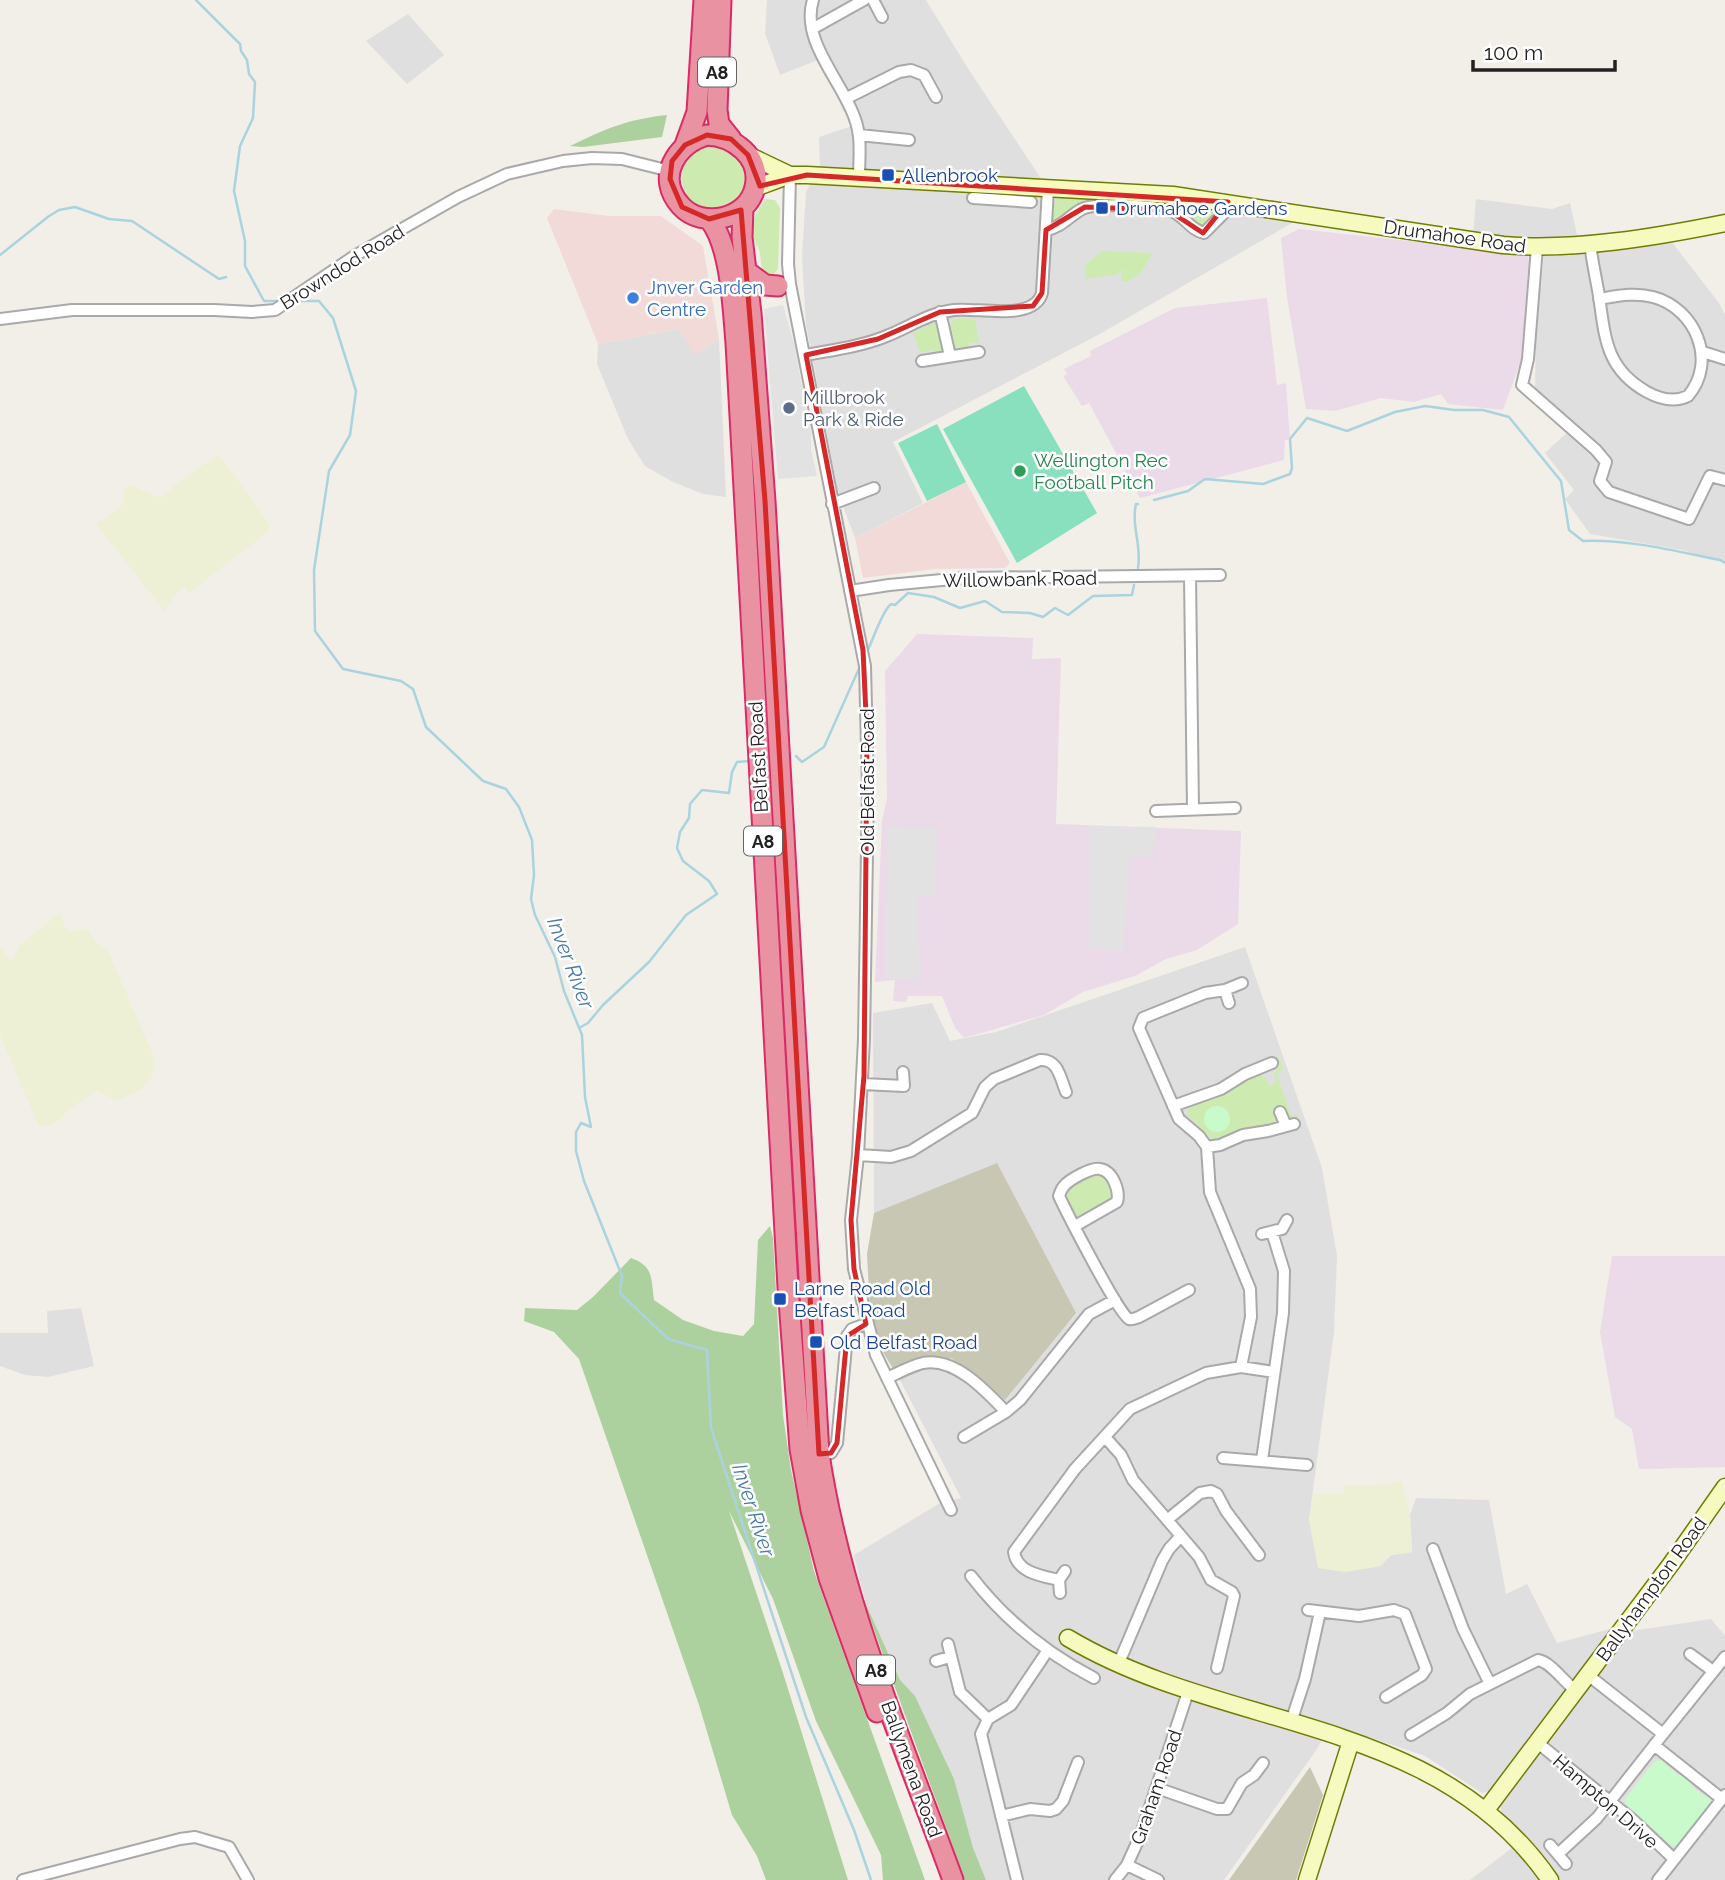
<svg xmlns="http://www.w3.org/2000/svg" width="1725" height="1880" font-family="Raleway,sans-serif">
	<rect width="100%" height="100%" fill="#f2efe9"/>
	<path fill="#e0dfdf" d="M767 0H926L967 67 1054 198 1110 199 1299 219 1098 335 893 442 923 503 855 538 838 493 806 325 802 257 806 192 820 167 819 137 852 126 818 60 780 75 765 33Z
		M408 14 444 55 407 84 366 41Z
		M1476 199 1552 209 1570 203 1578 239 1555 242 1473 236Z
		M1671 241 1719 303 1725 314V563L1682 550 1590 534 1565 499 1574 490 1545 453 1574 426 1535 389 1536 339 1544 255 1602 252Z
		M679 329 696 354 719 339 726 497 703 494 673 482 645 466 628 439 597 364 598 344Z
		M1245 947 1322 1168 1337 1256 1334 1332 1309 1520 1391 1555 1412 1552 1410 1515 1416 1498 1489 1500 1506 1594 1527 1584 1557 1643 1614 1628 1497 1790 1482 1793 1425 1756 1330 1724 1317 1749 1224 1880H981L935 1747 879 1659 854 1555 940 1503 961 1498 900 1380 951 1358 874 1215 873 1013 932 1003 950 1041 996 1032Z
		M81 1308 94 1366 48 1377 25 1375 0 1366V1333H48L47 1311Z
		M1711 1619 1725 1636V1880H1470L1512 1848 1498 1800 1625 1632Z"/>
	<path fill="#f2dad9" d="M554 209 609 216H661L703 246 719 339 695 355 679 329 598 344 547 218Z
		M966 482 1010 563 1005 568 935 569 863 578 855 538Z"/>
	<path fill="#ebdbe8" d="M1299 229 1529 254 1522 358 1503 410 1448 404 1441 394 1414 402 1381 398 1335 411 1306 409 1287 298 1281 238Z
		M1267 298 1277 385 1286 383 1290 439 1285 440 1284 460 1140 498 1089 403 1082 406 1063 376 1067 374 1064 369 1091 356 1090 351 1175 308Z
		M917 634 1033 638 1032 659 1061 658 1056 824 1241 831 1238 924 1197 950 1166 959 1135 976 1083 992 1044 1015 964 1038 955 1028 942 996H908L906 1002 893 1001 895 980 875 982 882 821 887 798 885 671Z
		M1612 1256H1725V1467L1639 1469 1632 1429 1615 1417 1600 1332Z"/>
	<path fill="#c7c7b4" d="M997 1163 1076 1313 1005 1400 951 1358 900 1380 884 1354 870 1311 867 1254 874 1213Z
		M1310 1767 1323 1795 1296 1880H1229Z"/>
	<path fill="#eef0d5" d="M219 454 270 525 268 532 189 593 183 586 164 611 96 524 119 508 124 501 122 491 131 485 160 498 186 476Z
		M59 913 68 932 88 928 95 942 108 951 156 1061 151 1078 142 1089 117 1101 97 1091 75 1105 53 1125 39 1127 0 1035V947L11 961 20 945Z
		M1402 1481 1410 1515 1412 1552 1391 1555 1381 1566 1345 1572 1318 1568 1309 1520 1313 1494H1344V1485H1378Z"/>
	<path fill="#cdebb0" d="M682 178a32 32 0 1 1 64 0a32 32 0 1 1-64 0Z
		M1059 196 1187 204 1221 209 1202 228 1178 208 1126 204 1092 203 1058 222 1053 219C1053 210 1053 202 1059 196Z
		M766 199 775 200 780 208 778 269 771 278 765 276C761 268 761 262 760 253 759 249 757 246 755 242 749 227 756 210 766 199Z
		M1102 251 1153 253 1140 274 1126 282 1121 280V271L1137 273 1118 270 1119 274 1085 279 1086 264Z
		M963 318 975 319 979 342 969 343 968 349 955 350 951 343 950 324 955 319Z
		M933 323 938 325 945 353 931 350 920 353 913 333Z
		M763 660 766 661 787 1055 783 1056Z
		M1279 1057 1283 1068 1277 1075 1291 1115H1298L1299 1118H1290L1284 1107 1277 1110 1279 1118 1276 1126 1222 1140 1219 1137 1214 1139 1208 1136 1186 1113 1187 1110 1193 1106V1103L1219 1096 1256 1074 1265 1077 1269 1086 1276 1083 1274 1073 1279 1066 1277 1058Z
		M784 1064 787 1065 806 1367 808 1463Z
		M1100 1173C1108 1179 1116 1188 1114 1199L1080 1218 1076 1217C1072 1212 1064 1202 1065 1195 1066 1184 1090 1175 1100 1173Z"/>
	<path fill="#add19e" d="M667 115 662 137 583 147 570 146C605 129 628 119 667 115Z
		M770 1226 773 1238 783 1415 791 1470 814 1571 925 1880H883L881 1855 816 1721 773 1599 729 1511 783 1673 848 1880H766L757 1856 732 1815 699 1705 579 1359 554 1332 524 1321 525 1308 577 1310 593 1297 631 1258C654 1266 651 1279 654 1300L683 1320 714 1331 743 1336 754 1324 758 1240Z
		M860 1591 900 1680 915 1696 954 1779 973 1848 986 1880H965Z"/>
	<path fill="#c8facc" d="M1204 1119a13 13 0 1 1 26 0a13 13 0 1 1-26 0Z
		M1664 1760 1665 1764 1678 1775 1683 1774 1690 1779 1691 1786 1705 1796H1711L1710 1805 1676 1847 1672 1846 1626 1804 1625 1799 1655 1761Z"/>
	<path fill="#88e0be" d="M1024 386 1097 513 1017 563 943 429Z
		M937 424 966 482 927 501 898 443Z"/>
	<path fill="#e2e2e2" d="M783 305 794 344 811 433V449L817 476 778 479 764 309Z
		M1089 826 1155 827 1153 856 1129 859 1123 950H1090Z
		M887 827 937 828 935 897 918 895 917 942 923 974H917V979L885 978Z"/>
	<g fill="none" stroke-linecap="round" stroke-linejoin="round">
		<path stroke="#aad3df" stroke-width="2.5" d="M196 0 240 44 241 51 247 60 249 74 255 82 253 118 240 146 234 191 245 241V266L264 301H282
			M0 255 49 216 59 210 75 207 109 219 132 221 219 279 226 277
			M295 301H319L333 318 356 391 350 435 329 471 314 570 315 631 343 669 401 681 413 689 426 727 483 781 506 789 519 807 532 840 534 875 531 899 535 915 555 957 564 991 582 1035 585 1097 591 1127 581 1123 576 1132V1151L584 1181 622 1276 620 1293 668 1339 707 1350 711 1428 806 1717 854 1830 871 1880
			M1154 500 1188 491 1205 479 1263 484 1290 474 1292 468 1290 439 1307 418 1347 431 1395 412 1425 406 1454 410H1483L1509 417 1561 481 1569 530 1583 541C1628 539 1675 551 1720 560L1725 563
			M1138 568C1142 546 1131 526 1136 504H1138
			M867 652C873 640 882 611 891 604L895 605 908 593 934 597 960 608 985 601 1002 612 1030 613 1043 617 1055 608 1068 615 1093 596 1132 595 1134 585
			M796 756 802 762 824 747 861 664
			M579 1028 588 1023 603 1005 649 962 686 915 717 894 709 881 683 861 677 848 680 832 689 818 690 804 702 790 729 793 732 772 737 762 750 761"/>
		<defs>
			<path id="street" d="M813 0C800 41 843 82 855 119 862 138 859 158 859 178
				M873 0 882 17
				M812 29 864 0
				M847 98 899 72 911 70 924 75 936 97
				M859 135 909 140
				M790 175 788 264 790 284 865 666 868 789 864 1039 858 1155 851 1220 854 1269 876 1355 951 1510
				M973 198 1031 202
				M1046 230C1062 227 1069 216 1082 209 1094 202 1154 206 1169 210 1183 214 1190 230 1204 233L1223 214 1228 202
				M1590 243C1592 261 1596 278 1599 296 1605 338 1606 369 1647 392 1660 399 1674 403 1688 396 1718 361 1695 308 1653 297 1635 292 1617 296 1599 299
				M1537 247 1528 359 1522 385 1596 450 1606 462 1600 481 1609 492 1689 519 1710 476 1725 480
				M940 312 950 356
				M0 319 72 310H214L252 312 275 310 356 255 458 197 507 174 563 161 592 158 622 159 670 171
				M1703 352 1725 359
				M806 355C833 350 864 346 889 335 911 326 929 313 954 310 977 307 1034 322 1042 293L1048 189
				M922 361 979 352
				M832 504 874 488
				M1190 576 1193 809
				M850 591 889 585 963 578 1220 575
				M1156 811 1235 808
				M1225 990 1229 1003
				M863 1084 904 1086 903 1072
				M1173 1106 1221 1089 1245 1074 1272 1063
				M1280 1112 1286 1126
				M1207 1147 1220 1145 1243 1135 1268 1131 1294 1124
				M858 1155 891 1157 911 1151 972 1113 985 1087 994 1079 1040 1060C1058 1059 1060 1077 1066 1092
				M1075 1226 1117 1202C1120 1191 1113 1171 1100 1169 1092 1167 1070 1179 1064 1186 1061 1189 1061 1191 1059 1196 1066 1211 1119 1315 1129 1319 1132 1320 1136 1318 1139 1317L1189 1290
				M1262 1234 1282 1229 1287 1220
				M1241 1367 1251 1317 1250 1289 1210 1192 1207 1147 1199 1136 1179 1119 1139 1028 1143 1018 1205 993 1225 990 1242 983
				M887 1378C898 1373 910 1366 923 1363 955 1357 986 1391 1006 1412
				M964 1437 1006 1412 1020 1400 1089 1314 1115 1300
				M1105 1437 1121 1455 1133 1480 1199 1557 1211 1580 1232 1592 1234 1596 1217 1668
				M819 1454 831 1453 837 1443 847 1336 852 1329 866 1324
				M1223 1458 1307 1465
				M1262 1460 1283 1313 1284 1271 1272 1232
				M1167 1520 1200 1493 1211 1491 1217 1494 1226 1511 1259 1555
				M1433 1549 1463 1629 1490 1684
				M971 1576C1004 1619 1046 1653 1094 1678
				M1059 1580C1042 1576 1017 1573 1014 1552L1075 1469 1130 1409 1206 1373 1241 1367 1274 1372
				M1060 1593 1059 1580 1065 1571
				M1308 1610 1359 1616 1394 1610 1405 1614 1426 1669 1422 1675 1386 1697
				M948 1644 960 1692 988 1719
				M1690 1654 1713 1671
				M936 1661 950 1657
				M1118 1665 1162 1561 1169 1549 1180 1537
				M1291 1722 1305 1679 1320 1612
				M1663 1734 1725 1657
				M1411 1735 1447 1713 1470 1694 1538 1660C1551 1662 1564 1682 1576 1691
				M1538 1743 1634 1821 1674 1859
				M1654 1745 1722 1799
				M1157 1788 1217 1809H1227L1242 1783 1254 1775 1263 1763
				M1001 1816 1030 1809 1050 1811 1056 1809 1063 1801 1078 1762
				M1550 1845 1566 1864
				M1558 1854 1597 1818 1663 1734 1588 1675
				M1127 1865 1158 1880
				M23 1880 180 1839 195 1837 229 1847 248 1880
				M1017 1880 981 1734 988 1719 1011 1705 1048 1650
				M1115 1880 1127 1865 1141 1834 1189 1689
				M1658 1880 1725 1795"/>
			<path id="secondary" d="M748 155 790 175
				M755 188 790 175H807L1173 195 1503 245C1574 251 1656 237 1725 223
				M1068 1638C1225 1732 1436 1714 1550 1880
				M1486 1810 1671 1564 1725 1487
				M1307 1880 1351 1741"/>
			<path id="highway" d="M721 0 717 110 719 124 731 139
				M707 135C733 136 762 157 755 187 748 220 702 229 681 206 655 178 676 143 707 135Z
				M685 145 697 112 704 0
				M743 208 742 237 751 313 765 501 819 1454C841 1603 902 1740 953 1880
				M709 219C731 245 733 309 736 343L788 1287 800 1449 811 1510 829 1578 877 1712
				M746 271 765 285 778 286"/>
		</defs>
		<use href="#street" stroke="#a9a9a9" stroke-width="14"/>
		<use href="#secondary" stroke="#707d05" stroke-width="19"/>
		<use href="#highway" stroke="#dc2a67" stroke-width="23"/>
		<use href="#street" stroke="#fff" stroke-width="10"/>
		<use href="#secondary" stroke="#f7fabf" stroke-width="16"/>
		<use href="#highway" stroke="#e892a2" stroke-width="19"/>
	</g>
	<path fill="none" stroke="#d62828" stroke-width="5" stroke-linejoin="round" d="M707 135 731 139 748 155 760 186 807 175 1228 202 1203 233 1168 210 1085 207 1046 230 1042 293 1033 306 940 312 878 339 806 355 863 650 867 736 864 1076 851 1220 854 1269 866 1324 847 1336 837 1443 831 1453 819 1454 765 501 741 210 709 219 682 207 670 179 672 161 685 145Z"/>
	<g fill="#1a4fb4" stroke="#fff" stroke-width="2.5">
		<rect x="881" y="168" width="14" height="14" rx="3.5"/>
		<rect x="1095" y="201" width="14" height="14" rx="3.5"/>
		<rect x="773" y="1292" width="14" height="14" rx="3.5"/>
		<rect x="809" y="1335" width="14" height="14" rx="3.5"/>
	</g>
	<circle fill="#3f7fe0" stroke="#fff" stroke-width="2.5" cx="633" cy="298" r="7"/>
	<circle fill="#5c6f8a" stroke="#fff" stroke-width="2.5" cx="789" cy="408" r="7"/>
	<circle fill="#2e9e5b" stroke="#fff" stroke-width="2.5" cx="1020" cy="471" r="7"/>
	<g text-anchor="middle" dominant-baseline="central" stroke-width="5" stroke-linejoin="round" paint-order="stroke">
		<g fill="#fff" stroke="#646464" stroke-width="2">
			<rect x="698" y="57.5" width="38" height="29" rx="5"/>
			<rect x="744" y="826.5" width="38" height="29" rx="5"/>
			<rect x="857" y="1655.5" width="38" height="29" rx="5"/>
		</g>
		<g font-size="18" font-weight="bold" fill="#222">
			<text x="717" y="72">A8</text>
			<text x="763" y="841">A8</text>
			<text x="876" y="1670">A8</text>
		</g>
		<g font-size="19" fill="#164399" stroke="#fff" text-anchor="start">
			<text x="902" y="175">Allenbrook</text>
			<text x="1116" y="208">Drumahoe Gardens</text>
			<text x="794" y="1288">Larne Road Old<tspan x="794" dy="22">Belfast Road</tspan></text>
			<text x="830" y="1342">Old Belfast Road</text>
		</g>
		<g font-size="19" fill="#222" stroke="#fff">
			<text transform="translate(1455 236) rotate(8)">Drumahoe Road</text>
			<text transform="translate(342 267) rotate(-32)">Browndod Road</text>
			<text transform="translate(1020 579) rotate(-1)">Willowbank Road</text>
			<text transform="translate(758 757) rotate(-93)">Belfast Road</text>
			<text transform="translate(867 782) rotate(-90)">Old Belfast Road</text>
			<text transform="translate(1651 1589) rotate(-54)">Ballyhampton Road</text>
			<text transform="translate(912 1769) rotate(70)">Ballymena Road</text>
			<text transform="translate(1156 1787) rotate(-71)">Graham Road</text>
			<text transform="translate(1606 1801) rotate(41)">Hampton Drive</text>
		</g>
		<g font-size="19" fill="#366cbe" stroke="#fff" text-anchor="start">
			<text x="647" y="287">Jnver Garden<tspan x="647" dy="22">Centre</tspan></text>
		</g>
		<g font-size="19" fill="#4e5e75" stroke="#fff" text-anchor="start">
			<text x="803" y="397">Millbrook<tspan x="803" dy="22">Park &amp; Ride</tspan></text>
		</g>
		<g font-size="19" fill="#27864d" stroke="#fff" text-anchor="start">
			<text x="1034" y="460">Wellington Rec<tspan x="1034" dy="22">Football Pitch</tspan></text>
		</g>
		<g font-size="21" font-style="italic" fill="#4a7aab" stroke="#fff">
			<text transform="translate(571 963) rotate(69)">Inver River</text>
			<text transform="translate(754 1510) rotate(72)">Inver River</text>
		</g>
	</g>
	<path d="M1473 60v10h142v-10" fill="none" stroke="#222222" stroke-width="3.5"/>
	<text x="1484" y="60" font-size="21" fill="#222222" stroke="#ffffff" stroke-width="5" paint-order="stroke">100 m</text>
</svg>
